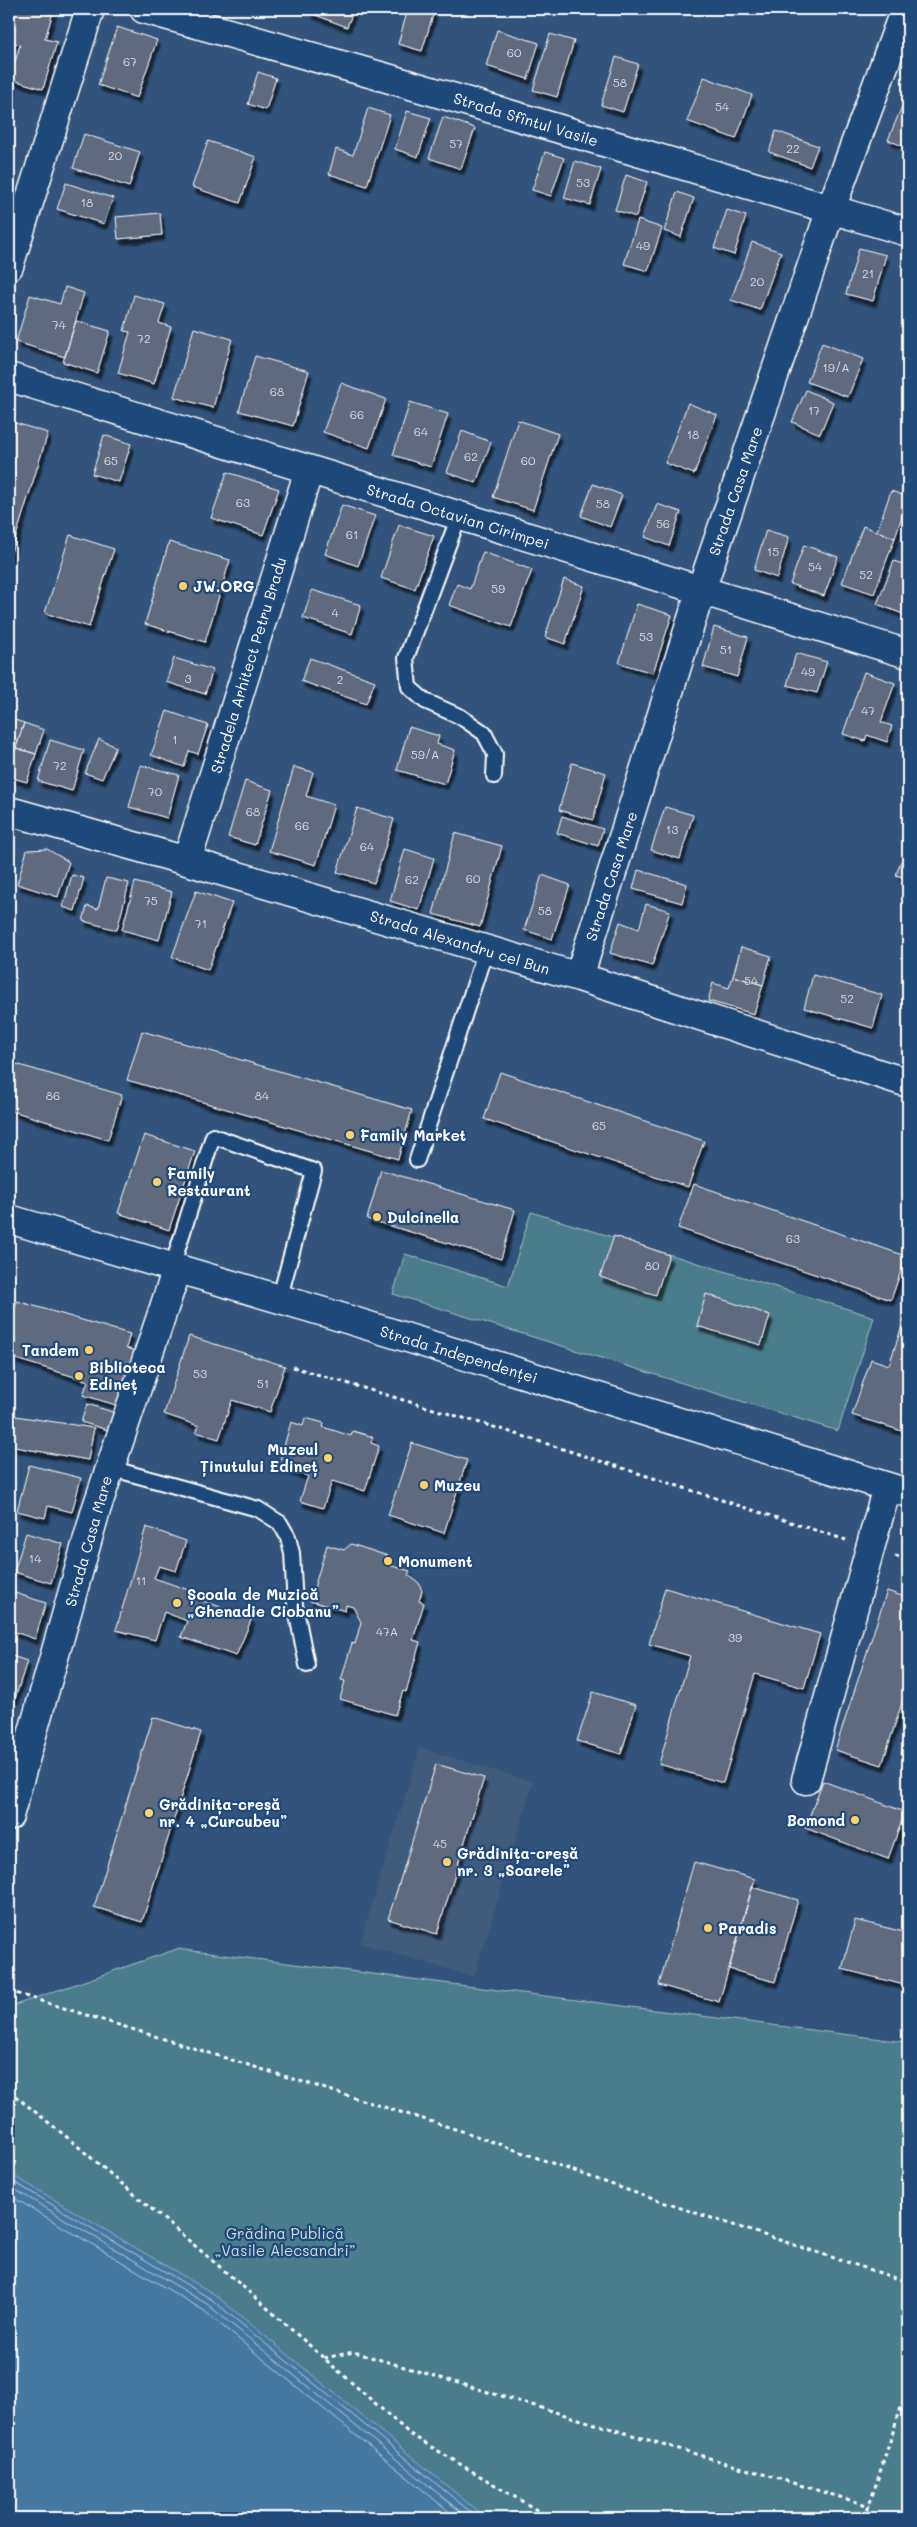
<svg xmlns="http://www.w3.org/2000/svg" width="917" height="2527" font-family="Mali,sans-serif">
	<defs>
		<filter id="shadow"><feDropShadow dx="3" dy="5.5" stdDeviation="1" flood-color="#0009"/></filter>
	</defs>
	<rect width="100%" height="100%" fill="#32547c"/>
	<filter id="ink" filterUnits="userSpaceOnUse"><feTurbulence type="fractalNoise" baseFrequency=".02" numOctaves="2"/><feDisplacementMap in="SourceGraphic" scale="10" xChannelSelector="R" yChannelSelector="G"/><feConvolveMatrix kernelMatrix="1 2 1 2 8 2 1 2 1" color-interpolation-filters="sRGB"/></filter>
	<g filter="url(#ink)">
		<path fill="#405b7d" d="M420 1748 533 1782 474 1977 360 1943Z"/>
		<path fill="#497d8b" stroke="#a4bec5" d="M531 1212 874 1317 838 1431 393 1294 405 1254 508 1286Z
			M177 1949 905 2042 908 2031V2518H9V2007Z"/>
		<path fill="#4579a2" stroke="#8fafc7" d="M9 2173 214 2294 486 2518H9Z"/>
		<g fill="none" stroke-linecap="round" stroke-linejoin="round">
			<path stroke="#b5c9da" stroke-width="1" d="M9 2179 211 2299 478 2518
				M9 2186 207 2304 468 2518
				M9 2195 203 2310 457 2518"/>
		</g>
		<path fill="#5f6b7f" stroke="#fff" filter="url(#shadow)" d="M9 9H54L45 39 57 42 43 89 10 79 20 45 9 41Z
			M311 9H354L347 27 310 13Z
			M408 9H422L434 12 422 51 398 44Z
			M117 27 157 40 137 98 98 85Z
			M497 30 539 43 528 79 486 66Z
			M550 34 574 41 557 97 533 90Z
			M616 57 638 64 623 112 601 105Z
			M258 72 276 78 266 110 248 104Z
			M704 77 752 95 736 139 687 121Z
			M903 104 908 106V148L888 140Z
			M368 108 390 115 367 186 329 174 336 149 353 155Z
			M407 111 431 118 418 157 395 149Z
			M443 117 475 128 461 169 429 158Z
			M776 131 818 146 810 167 769 152Z
			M84 134 140 152 129 187 73 168Z
			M208 141 256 157 240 203 192 187Z
			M545 152 564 158 551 196 532 190Z
			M575 161 601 169 590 205 564 198Z
			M626 175 647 182 636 217 615 210Z
			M66 183 113 198 104 224 57 209Z
			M677 192 694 198 681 237 664 231Z
			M727 210 746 216 734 255 714 248Z
			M160 213 162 235 118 239 116 217Z
			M638 220 662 228 648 271 624 264Z
			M752 242 781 252 760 310 731 300Z
			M859 248 886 255 873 301 846 294Z
			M65 287 84 293 65 357 16 342 30 295 60 304Z
			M134 295 165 304 159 323 171 327 154 384 118 373 130 332 124 331Z
			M76 321 110 331 97 373 63 362Z
			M194 328 232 339 213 408 174 397Z
			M822 343 863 359 848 397 807 382Z
			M255 356 309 371 293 426 239 411Z
			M341 383 386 399 369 448 323 432Z
			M806 390 833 402 820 434 792 422Z
			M410 402 448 414 431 467 393 455Z
			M688 403 717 415 694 474 665 463Z
			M518 420 558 434 533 510 493 497Z
			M9 421 48 433 9 559Z
			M462 431 491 442 476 483 447 472Z
			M104 435 131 444 119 482 92 474Z
			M227 472 279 489 263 535 211 518Z
			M593 484 622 495 610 527 581 516Z
			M891 491 908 497 895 538 877 531Z
			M657 504 681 512 669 546 645 537Z
			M342 505 375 516 358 566 325 554Z
			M399 525 434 536 415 589 381 578Z
			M863 526 895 538 874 594 842 583Z
			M766 530 789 537 777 578 754 570Z
			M70 535 114 549 89 627 45 613Z
			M169 542 230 560 205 642 145 624Z
			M804 545 838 557 824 596 790 584Z
			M483 552 532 570 511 627 449 605 457 584 470 589Z
			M894 561 908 566V616L877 604Z
			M564 579 584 586 565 644 545 637Z
			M312 590 361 605 352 634 303 618Z
			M637 604 672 615 653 673 619 663Z
			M714 627 748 637 737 677 703 667Z
			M796 653 827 662 817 693 787 685Z
			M174 658 213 670 205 694 166 682Z
			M310 658 375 681 366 704 301 681Z
			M864 672 895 683 881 722 892 726 887 742 867 735 865 741 843 734Z
			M167 711 208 725 198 754 189 751 184 767 151 755Z
			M9 718 24 723 9 768Z
			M24 723 44 730 36 754 16 748Z
			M409 727 439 736 437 744 455 750 445 784 397 770Z
			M99 739 116 747 102 779 85 773Z
			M50 740 84 750 72 791 38 781Z
			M16 748 36 754 27 782 9 777V768Z
			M572 763 606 773 593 820 559 810Z
			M141 765 179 775 167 818 129 807Z
			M294 767 313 772 306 796 334 805 316 865 269 851Z
			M245 781 272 790 255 845 228 837Z
			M665 807 693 815 680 859 651 850Z
			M357 808 394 819 374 883 337 872Z
			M562 816 603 829 598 846 557 833Z
			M455 833 502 846 480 927 433 914Z
			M47 849 69 862 58 897 17 884 27 850Z
			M405 849 434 858 419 910 390 901Z
			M9 850 13 851 9 863Z
			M901 861 908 863V879L896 875Z
			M638 870 687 884 682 903 633 889Z
			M9 873 14 875 9 891Z
			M72 875 84 878 75 911 63 907Z
			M542 875 570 885 552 939 524 930Z
			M106 878 129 883 117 930 83 921 87 906 98 909Z
			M135 882 172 892 159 940 122 930Z
			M196 891 232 903 208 970 172 957Z
			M646 904 670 911 652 966 610 953 620 922 639 929Z
			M741 947 771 956 763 985 733 976Z
			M813 975 882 995 873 1028 804 1008Z
			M733 976 763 985 754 1014 708 1001 713 983 729 988Z
			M142 1031 412 1110 398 1159 127 1080Z
			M9 1062 122 1095 108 1140 9 1110Z
			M500 1072 704 1141 688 1187 484 1119Z
			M144 1135 195 1151 169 1230 118 1213Z
			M381 1170 515 1210 501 1259 367 1219Z
			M694 1184 906 1256 891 1300 678 1228Z
			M614 1236 669 1255 656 1295 600 1277Z
			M706 1294 770 1315 761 1345 697 1326Z
			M17 1301 130 1334 126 1348 135 1351 119 1406 83 1395 88 1381 9 1357V1327Z
			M908 1308V1433L852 1415 871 1359 889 1365Z
			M189 1336 285 1366 270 1412 232 1400 219 1439 196 1432 199 1426 164 1414Z
			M87 1404 116 1413 111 1431 81 1422Z
			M9 1415 94 1428 88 1460 9 1446Z
			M305 1418 324 1423 323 1427 351 1436 353 1431 373 1437 371 1443 379 1446 365 1491 332 1481 323 1508 300 1501 308 1476 278 1467 291 1422 303 1426Z
			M412 1443 467 1460 444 1533 388 1515Z
			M29 1465 81 1478 72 1512 48 1506 45 1518 17 1511Z
			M146 1527 186 1541 176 1571 159 1566 154 1578 197 1593 195 1598 252 1618 236 1656 181 1637 187 1621 164 1612 155 1640 116 1630Z
			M26 1533 63 1544 51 1583 14 1572Z
			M351 1544 388 1556 385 1564 410 1571 408 1575 419 1583 422 1591 419 1601 424 1603 413 1640 420 1642 406 1692 403 1691 395 1715 340 1699 345 1681 341 1680 352 1643 355 1644 361 1622 353 1607 346 1605 345 1611 310 1601 327 1545 344 1550Z
			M665 1588 820 1634 804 1688 755 1674 723 1783 659 1764 690 1656 649 1644Z
			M9 1591 46 1603 35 1639 9 1630Z
			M887 1591 908 1598V1684L882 1765 835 1750Z
			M9 1655 27 1661 15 1699 9 1697Z
			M593 1692 636 1705 621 1754 577 1741Z
			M153 1717 201 1732 142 1922 94 1907Z
			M908 1730V1757L901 1754Z
			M436 1764 484 1778 437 1934 388 1919Z
			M823 1781 905 1812 888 1859 805 1828Z
			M694 1862 755 1879 719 2002 659 1985Z
			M752 1887 798 1900 775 1982 729 1969Z
			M855 1920 908 1933V1986L842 1969Z"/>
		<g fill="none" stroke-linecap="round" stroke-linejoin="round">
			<defs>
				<path id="lane" d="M459 516 406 658 409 687 425 701 461 717 484 733 495 754 494 776
					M417 1160 486 949
					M172 1267 213 1136 314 1171 279 1300
					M110 1468 258 1509 280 1523 288 1537 292 1553 295 1605 307 1665"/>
				<path id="street" d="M9 266 90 9
					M9 377 908 654
					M9 811 187 861 579 977 908 1083
					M187 861 309 470
					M579 977 701 590 831 209 905 9
					M806 1780 887 1487
					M9 1816 96 1510 177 1269"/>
				<path id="secondary" d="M144 9 387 78 908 232
					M9 1219 324 1312 908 1493"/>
			</defs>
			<use href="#lane" stroke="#fff" stroke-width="18"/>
			<use href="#street" stroke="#fff" stroke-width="31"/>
			<use href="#secondary" stroke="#fff" stroke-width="31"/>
			<path stroke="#fff" stroke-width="3" stroke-dasharray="4 4" stroke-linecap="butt" d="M293 1367 507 1431 846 1540
				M895 1556 908 1559
				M9 1993 12 1992 465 2132 644 2196 908 2282
				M9 2091 68 2138 233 2278 410 2434 550 2518
				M324 2358 354 2352 870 2506
				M865 2518 908 2386"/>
			<use href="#lane" stroke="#1f4a7a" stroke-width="14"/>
			<use href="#street" stroke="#1f4a7a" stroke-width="28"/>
			<use href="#secondary" stroke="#1f4a7a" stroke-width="28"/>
		</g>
	</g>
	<g fill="#ffd166" stroke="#1f4a7a" stroke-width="2">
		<circle cx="183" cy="586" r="5"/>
		<circle cx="350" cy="1135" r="5"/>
		<circle cx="157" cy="1182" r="5"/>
		<circle cx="377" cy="1217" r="5"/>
		<circle cx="89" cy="1350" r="5"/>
		<circle cx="79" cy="1376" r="5"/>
		<circle cx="328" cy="1458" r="5"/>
		<circle cx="424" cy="1485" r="5"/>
		<circle cx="388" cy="1561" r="5"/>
		<circle cx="177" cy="1603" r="5"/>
		<circle cx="149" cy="1813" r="5"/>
		<circle cx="855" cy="1820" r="5"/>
		<circle cx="447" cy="1862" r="5"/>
		<circle cx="708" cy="1928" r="5"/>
	</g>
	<g text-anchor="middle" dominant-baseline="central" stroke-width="4.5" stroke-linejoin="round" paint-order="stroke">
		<g font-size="12" fill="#d7dadf">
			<text x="514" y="52">60</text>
			<text x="130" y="61">67</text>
			<text x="620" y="82">58</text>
			<text x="722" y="106">54</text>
			<text x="456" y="143">57</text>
			<text x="793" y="148">22</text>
			<text x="115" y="155">20</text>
			<text x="583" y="182">53</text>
			<text x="87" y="202">18</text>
			<text x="643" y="245">49</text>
			<text x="868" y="273">21</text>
			<text x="757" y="281">20</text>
			<text x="59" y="324">74</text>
			<text x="144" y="338">72</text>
			<text x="836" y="367">19/A</text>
			<text x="277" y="391">68</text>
			<text x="814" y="410">17</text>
			<text x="357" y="414">66</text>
			<text x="421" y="431">64</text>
			<text x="693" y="434">18</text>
			<text x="471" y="456">62</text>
			<text x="111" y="460">65</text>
			<text x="528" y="460">60</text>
			<text x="243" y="502">63</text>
			<text x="603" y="503">58</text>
			<text x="663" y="523">56</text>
			<text x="352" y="534">61</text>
			<text x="773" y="551">15</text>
			<text x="815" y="566">54</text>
			<text x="866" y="574">52</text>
			<text x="498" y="588">59</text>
			<text x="335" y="612">4</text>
			<text x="646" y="636">53</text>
			<text x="726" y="649">51</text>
			<text x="808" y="671">49</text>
			<text x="188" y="678">3</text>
			<text x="340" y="679">2</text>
			<text x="868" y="710">47</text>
			<text x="175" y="739">1</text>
			<text x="425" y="754">59/A</text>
			<text x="60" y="765">72</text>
			<text x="155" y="791">70</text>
			<text x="253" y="811">68</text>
			<text x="302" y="825">66</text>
			<text x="672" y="829">13</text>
			<text x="367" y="846">64</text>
			<text x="473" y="878">60</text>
			<text x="412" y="879">62</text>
			<text x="151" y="900">75</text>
			<text x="545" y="910">58</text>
			<text x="201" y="923">71</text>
			<text x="751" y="980">54</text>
			<text x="847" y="998">52</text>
			<text x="53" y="1095">86</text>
			<text x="262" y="1095">84</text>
			<text x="599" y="1125">65</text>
			<text x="793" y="1238">63</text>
			<text x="652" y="1265">80</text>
			<text x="200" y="1373">53</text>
			<text x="263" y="1383">51</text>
			<text x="35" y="1558">14</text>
			<text x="141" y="1580">11</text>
			<text x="387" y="1631">47A</text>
			<text x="735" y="1637">39</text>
			<text x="440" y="1843">45</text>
		</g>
		<g font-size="15" fill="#fff" stroke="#1f4a7a">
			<text transform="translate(526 119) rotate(17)">Strada Sfîntul Vasile</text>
			<text transform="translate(735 491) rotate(-71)">Strada Casa Mare</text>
			<text transform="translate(458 516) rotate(17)">Strada Octavian Cirimpei</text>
			<text transform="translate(248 665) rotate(-73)">Stradela Arhitect Petru Bradu</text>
			<text transform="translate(611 876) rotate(-72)">Strada Casa Mare</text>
			<text transform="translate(460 942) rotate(17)">Strada Alexandru cel Bun</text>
			<text transform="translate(459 1354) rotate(17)">Strada Independenței</text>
			<text transform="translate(88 1541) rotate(-74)">Strada Casa Mare</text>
		</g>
		<g font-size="15" font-weight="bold" fill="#fff" stroke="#1f4a7a" text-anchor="start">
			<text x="193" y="586">JW.ORG</text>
			<text x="360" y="1135">Family Market</text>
			<text x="167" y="1173">Family<tspan x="167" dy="17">Restaurant</tspan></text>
			<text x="387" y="1217">Dulcinella</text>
			<text x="79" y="1350" text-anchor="end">Tandem</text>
			<text x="89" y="1367">Biblioteca<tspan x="89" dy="17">Edineț</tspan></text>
			<text x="318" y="1449" text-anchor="end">Muzeul<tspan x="318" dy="17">Ținutului Edineț</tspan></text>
			<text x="434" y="1485">Muzeu</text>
			<text x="398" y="1561">Monument</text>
			<text x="187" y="1594">Școala de Muzică<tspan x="187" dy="17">„Ghenadie Ciobanu”</tspan></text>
			<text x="159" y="1804">Grădinița-creșă<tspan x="159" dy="17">nr. 4 „Curcubeu”</tspan></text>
			<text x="845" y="1820" text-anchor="end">Bomond</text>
			<text x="457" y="1853">Grădinița-creșă<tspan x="457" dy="17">nr. 3 „Soarele”</tspan></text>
			<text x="718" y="1928">Paradis</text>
		</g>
		<g font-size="15" fill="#d2dee2" stroke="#1f4a7a">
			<text x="285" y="2233">Grădina Publică<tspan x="285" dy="17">„Vasile Alecsandri”</tspan></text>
		</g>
	</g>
	<rect width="917" height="2527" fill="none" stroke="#1f4a7a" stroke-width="30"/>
	<rect x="15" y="15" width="887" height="2497" fill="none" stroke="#fff" stroke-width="2" filter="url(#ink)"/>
</svg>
